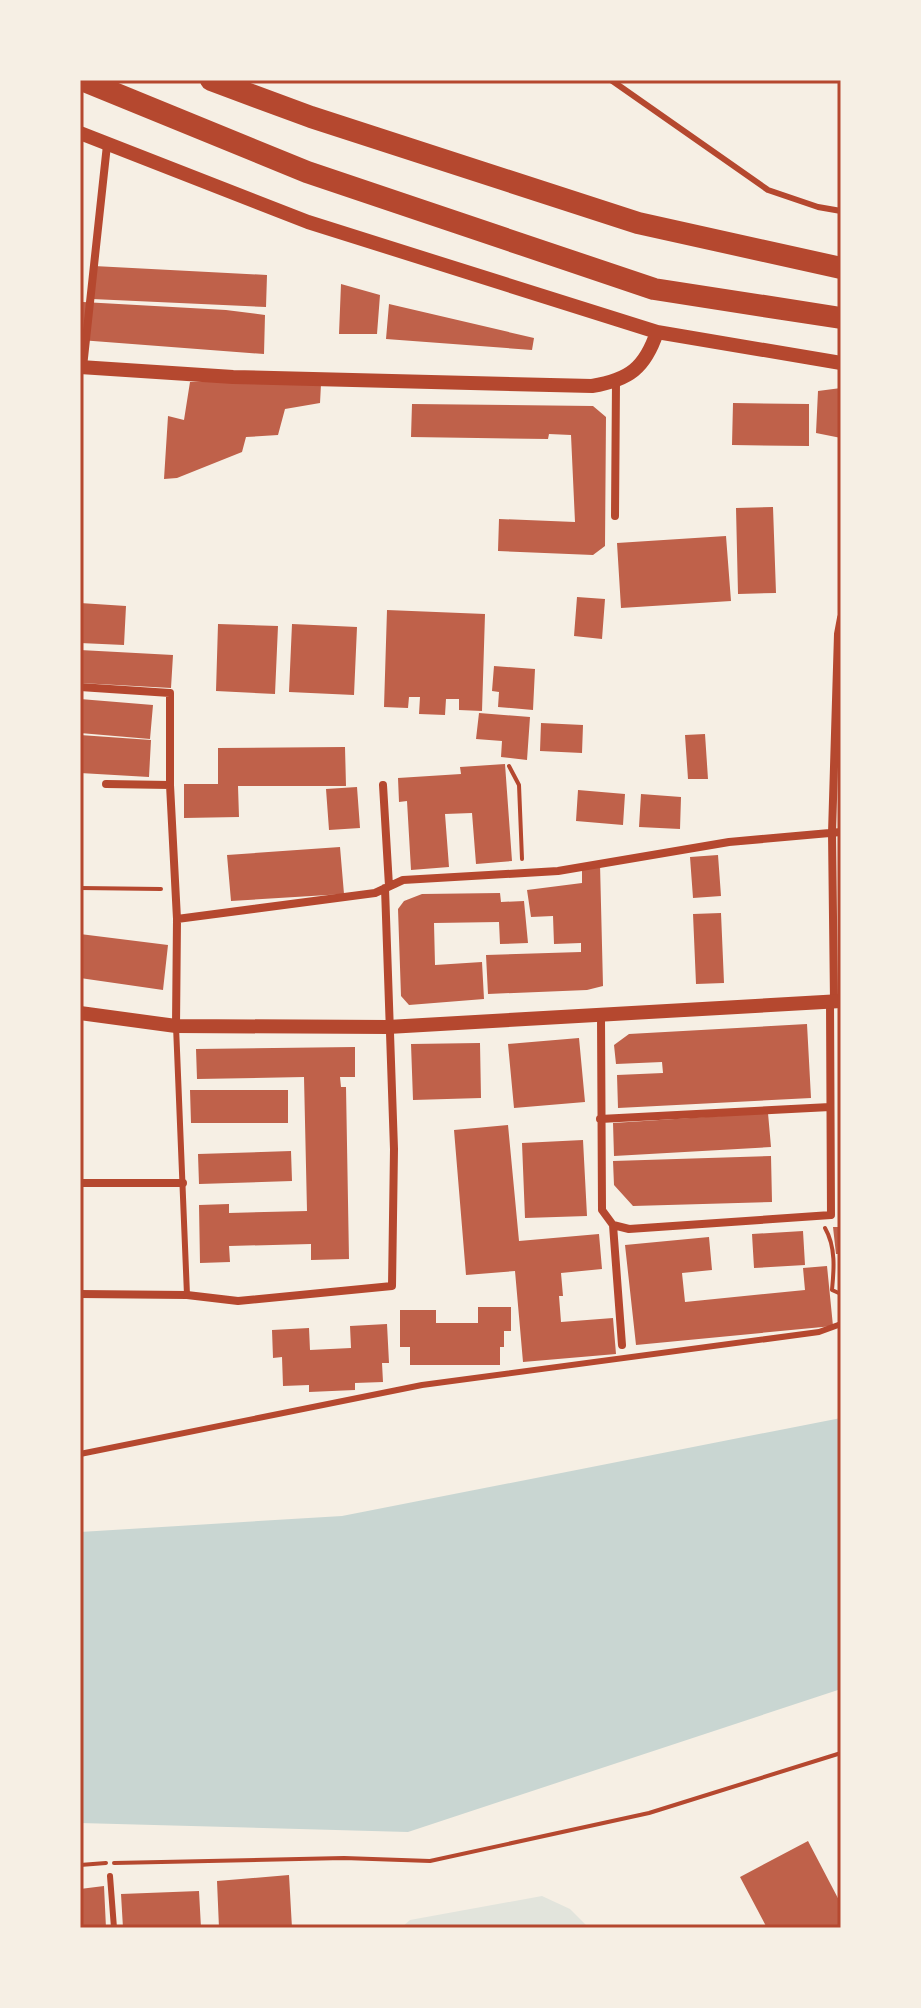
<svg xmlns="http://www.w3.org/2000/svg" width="921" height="2008" font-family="Mulish,sans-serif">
	<rect width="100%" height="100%" fill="#f6efe4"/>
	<path fill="#e2e4dc" d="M542 1896 570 1909 589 1928H401L410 1920Z"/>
	<path fill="#c9d6d2" d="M841 1418V1689L408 1832 80 1823V1532L342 1516Z"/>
	<path fill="#bf614a" d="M94 266 267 275 266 307 92 299Z
		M341 284 380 295 377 334H339Z
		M83 302 226 310 265 315 264 354 80 340Z
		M389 304 534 338 532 350 386 339Z
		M247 380 321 384 320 403 285 409 278 435 246 437 242 452 177 478 164 479 168 416 184 420 190 382Z
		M841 388V438L816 433 818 391Z
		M733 403 809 404V446L732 445Z
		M412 404 593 406 606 417 605 546 593 555 498 551 499 519 575 522 571 435 549 434 548 439 411 437Z
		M773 507 776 593 738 594 736 508Z
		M726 536 731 601 621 608 617 543Z
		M577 597 605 599 602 639 574 636Z
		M80 603 126 606 124 645 80 643Z
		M387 610 485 614 482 711 459 710V699H446L445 715 419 714 420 697H409L408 708 384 707Z
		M218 624 278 626 275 694 216 691Z
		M292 624 357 627 354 695 289 692Z
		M80 650 173 655 171 688 80 683Z
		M494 666 535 669 533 710 498 707 499 692 492 691Z
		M80 699 153 705 150 739 80 733Z
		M479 713 530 717 527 760 501 757 502 741 476 739Z
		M541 723 583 725 582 753 540 751Z
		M705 734 708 779H688L685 735Z
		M80 735 151 740 149 777 80 773Z
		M345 747 346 786H238L239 817 184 818V784H218V748Z
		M505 764 512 861 476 864 472 813 445 814 449 867 411 870 407 801 399 802 398 778 461 774 460 767Z
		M357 787 360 828 329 830 326 789Z
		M578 790 625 794 623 825 576 821Z
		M641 794 681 797 680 829 639 827Z
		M340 847 344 894 231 901 227 855Z
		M718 855 721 896 693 898 690 857Z
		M600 864 603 986 587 990 488 994 486 955 581 952V943L554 944 553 916 531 917 527 890 582 883V866Z
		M500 893 501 902 524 901 528 943 500 944 499 922 434 923 435 965 482 962 484 999 409 1005 401 996 398 909 404 901 422 894Z
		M721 913 724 983 696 984 693 914Z
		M80 934 168 945 163 990 80 978Z
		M807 1024 811 1098 618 1108 617 1075 663 1073 662 1062 616 1064 614 1045 629 1034Z
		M579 1038 585 1102 514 1108 508 1044Z
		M480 1043 481 1098 413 1100 411 1044Z
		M355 1047V1077H340L341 1087H346L349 1259 311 1260V1244L229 1246 230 1262 200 1263 199 1205 229 1204V1213L307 1211 304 1077 197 1079 196 1049Z
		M190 1090H288V1123H191Z
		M768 1113 771 1147 614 1156 613 1123Z
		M508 1125 519 1241 599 1234 602 1269 561 1273 563 1296H559L561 1322 613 1318 616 1354 523 1362 515 1271 466 1275 454 1130Z
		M583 1140 587 1216 525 1218 522 1143Z
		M291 1151 292 1181 199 1184 198 1154Z
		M771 1156 772 1202 633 1206 614 1185 613 1161Z
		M833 1227H841V1254H836Z
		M803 1231 805 1265 754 1268 752 1234Z
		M709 1237 712 1270 682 1273 685 1302 805 1290 803 1268 827 1266 833 1326 636 1345 625 1245Z
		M478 1307H511V1331H504V1347H500V1365H410V1347H400V1310H436V1323H478Z
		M387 1324 389 1363H382L383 1382 355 1383V1390L309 1392V1385L283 1386 282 1357 273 1358 272 1330 309 1328 310 1350 351 1348 350 1326Z
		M808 1841 841 1904V1928H767L740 1877Z
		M289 1875 292 1928H219L217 1881Z
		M104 1886 106 1928H80V1889Z
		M199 1891 201 1928H123L121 1894Z"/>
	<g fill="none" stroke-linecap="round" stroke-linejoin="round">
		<path stroke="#b5482f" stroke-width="4" d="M509 766 519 785 522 859
			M80 888 161 889
			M825 1228C836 1247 834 1270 832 1290L841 1294
			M114 1863 344 1858 430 1861 649 1813 841 1753
			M80 1865 106 1863"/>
		<path stroke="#b5482f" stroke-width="6" d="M611 80 768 190 818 207 841 211
			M176 1026 187 1295
			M80 1454 422 1385 819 1332 841 1324
			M110 1876 114 1928"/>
		<path stroke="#b5482f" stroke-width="8" d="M83 367 107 145
			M615 516 616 382
			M80 687 170 693V785L177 919 176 1026
			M106 784 170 785
			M383 785 389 886
			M177 919 375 893 403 880 558 871 729 842 841 832
			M834 1001 832 833 838 634 841 618
			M601 1017 602 1210 613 1225 629 1229 831 1215 830 1001
			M600 1119 830 1107
			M80 1183H183
			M613 1225 622 1345
			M80 1294 187 1295 238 1301 392 1286 394 1149 385 888"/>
		<path stroke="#b5482f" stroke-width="14" d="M80 133 308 222 657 332 841 363
			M80 367 233 377 592 386C629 380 645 368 657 332
			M80 1013 176 1026 388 1027 841 1001"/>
		<path stroke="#b5482f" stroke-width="22" d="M82 80 307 172 654 289 841 318
			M211 80 311 117 638 223 841 268"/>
	</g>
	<rect width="921" height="2008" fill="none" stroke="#f6efe4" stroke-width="164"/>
	<rect x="82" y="82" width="757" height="1844" fill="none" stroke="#b5482f" stroke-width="3"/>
</svg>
